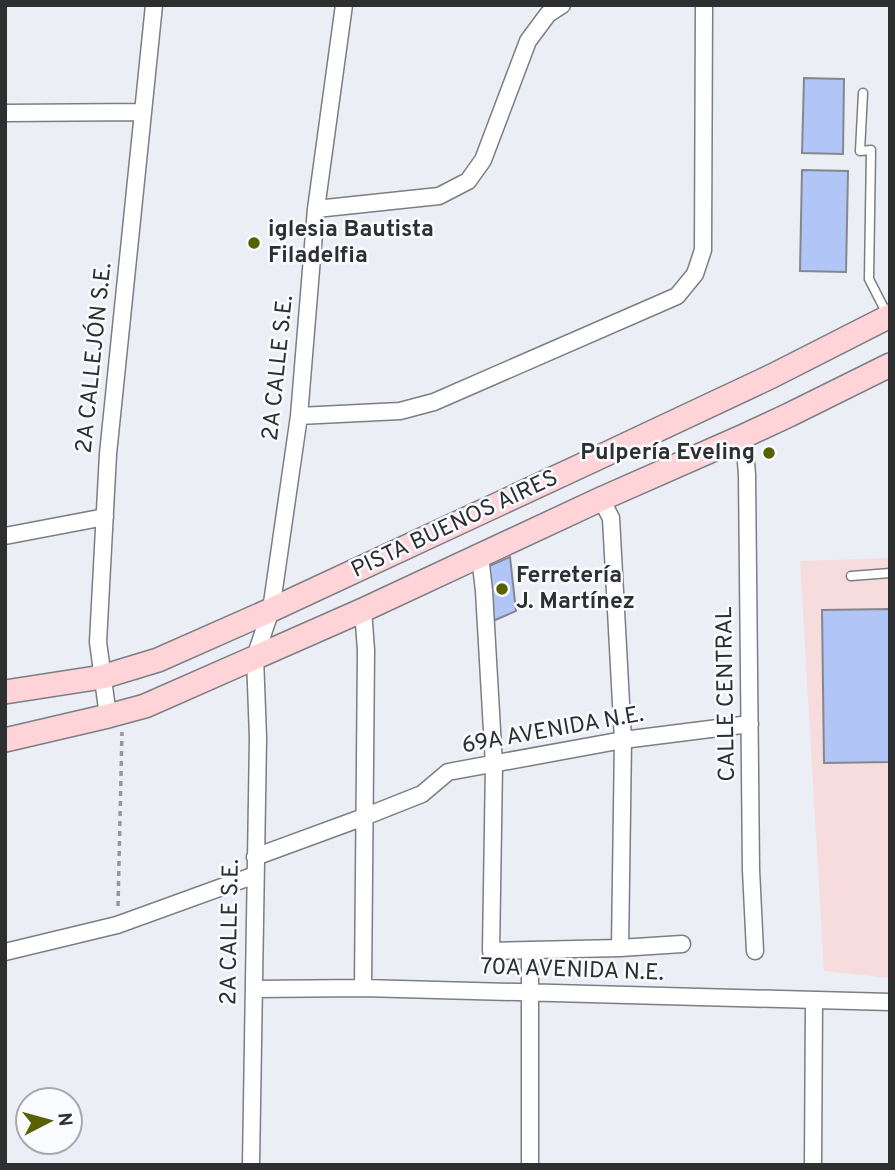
<svg xmlns="http://www.w3.org/2000/svg" width="895" height="1170" font-family="Overpass,sans-serif">
	<rect width="100%" height="100%" fill="#ebeef4"/>
	<path fill="#f7dcdd" d="M890 558V978L824 971 800 561Z"/>
	<path fill="#b1c5f6" stroke="#85878d" stroke-width="2" d="M804 78 844 79 843 154 802 153Z
		M802 170 848 171 846 272 800 271Z
		M510 557 516 611 493 621 487 567Z
		M890 609V762L824 763 822 610Z"/>
	<g fill="none" stroke-linecap="round" stroke-linejoin="round">
		<defs>
			<path id="service" d="M863 93 860 151 871 150 869 279 887 314
				M851 576 890 573"/>
			<path id="minor" d="M5 113 143 112
				M316 209 439 196 468 181 483 160 528 41 548 14 562 5
				M299 416 400 411 434 402 677 296 695 274 703 250 704 5
				M744 436 747 475 751 870 755 951
				M601 499 611 518 623 740 620 948
				M5 536 105 517
				M480 556 484 591 494 765 491 951 620 948 682 944
				M363 610 366 650 363 988
				M108 716 98 642 108 454 154 5
				M255 857 364 817 422 794 448 772 623 740 750 724
				M5 952 117 925 255 875
				M254 989 363 988 890 1002
				M251 1165 258 738 255 657 271 610 299 416 316 209 344 5
				M530 1165V950
				M813 1165 814 1001"/>
			<path id="secondary" d="M5 692 102 677 158 660 271 610 604 455 772 376 890 316
				M5 740 108 716 145 706 363 610 601 499 744 436 789 415 890 365"/>
		</defs>
		<use href="#service" stroke="#7b7e83" stroke-width="11"/>
		<use href="#minor" stroke="#7b7e83" stroke-width="19"/>
		<use href="#secondary" stroke="#7b7e83" stroke-width="26"/>
		<path stroke="#95979b" stroke-width="3.5" stroke-dasharray="5 5" stroke-linecap="butt" d="M118 906 122 732"/>
		<use href="#service" stroke="#fff" stroke-width="8"/>
		<use href="#minor" stroke="#fff" stroke-width="16"/>
		<use href="#secondary" stroke="#fed4d8" stroke-width="23"/>
	</g>
	<g fill="#586100" stroke="#f9fbff" stroke-width="2.5">
		<circle cx="254" cy="243" r="7"/>
		<circle cx="769" cy="453" r="7"/>
		<circle cx="502" cy="589" r="7"/>
	</g>
	<g text-anchor="middle" dominant-baseline="central" stroke-width="5" stroke-linejoin="round" paint-order="stroke">
		<g font-size="23" font-weight="bold" fill="#2e2f31" stroke="#f9fbff" text-anchor="start">
			<text x="268" y="230">iglesia Bautista<tspan x="268" dy="26">Filadelfia</tspan></text>
			<text x="755" y="453" text-anchor="end">Pulpería Eveling</text>
			<text x="516" y="576">Ferretería<tspan x="516" dy="26">J. Martínez</tspan></text>
		</g>
		<g font-size="23" fill="#2e2f31" stroke="#f9fbff">
			<text transform="translate(95 358) rotate(-84)">2A CALLEJÓN S.E.</text>
			<text transform="translate(279 368) rotate(-84)">2A CALLE S.E.</text>
			<text transform="translate(455 525) rotate(-25)">PISTA BUENOS AIRES</text>
			<text transform="translate(727 694) rotate(-91)">CALLE CENTRAL</text>
			<text transform="translate(553 731) rotate(-10)">69A AVENIDA N.E.</text>
			<text transform="translate(231 932) rotate(-89)">2A CALLE S.E.</text>
			<text transform="translate(572 971) rotate(2)">70A AVENIDA N.E.</text>
		</g>
	</g>
	<rect width="895" height="1170" fill="none" stroke="#2e2f31" stroke-width="14"/>
	<g transform="translate(49 1121) rotate(84)"><circle r="33" fill="#f9fbff" stroke="#a8a9ad" stroke-width="2"/>
	<path d="M0-5L12 26L0 18L-12 26Z" fill="#586100"/>
	<text y="-10" font-size="19" font-weight="bold" text-anchor="middle" fill="#2e2f31">N</text>
	</g>
</svg>
